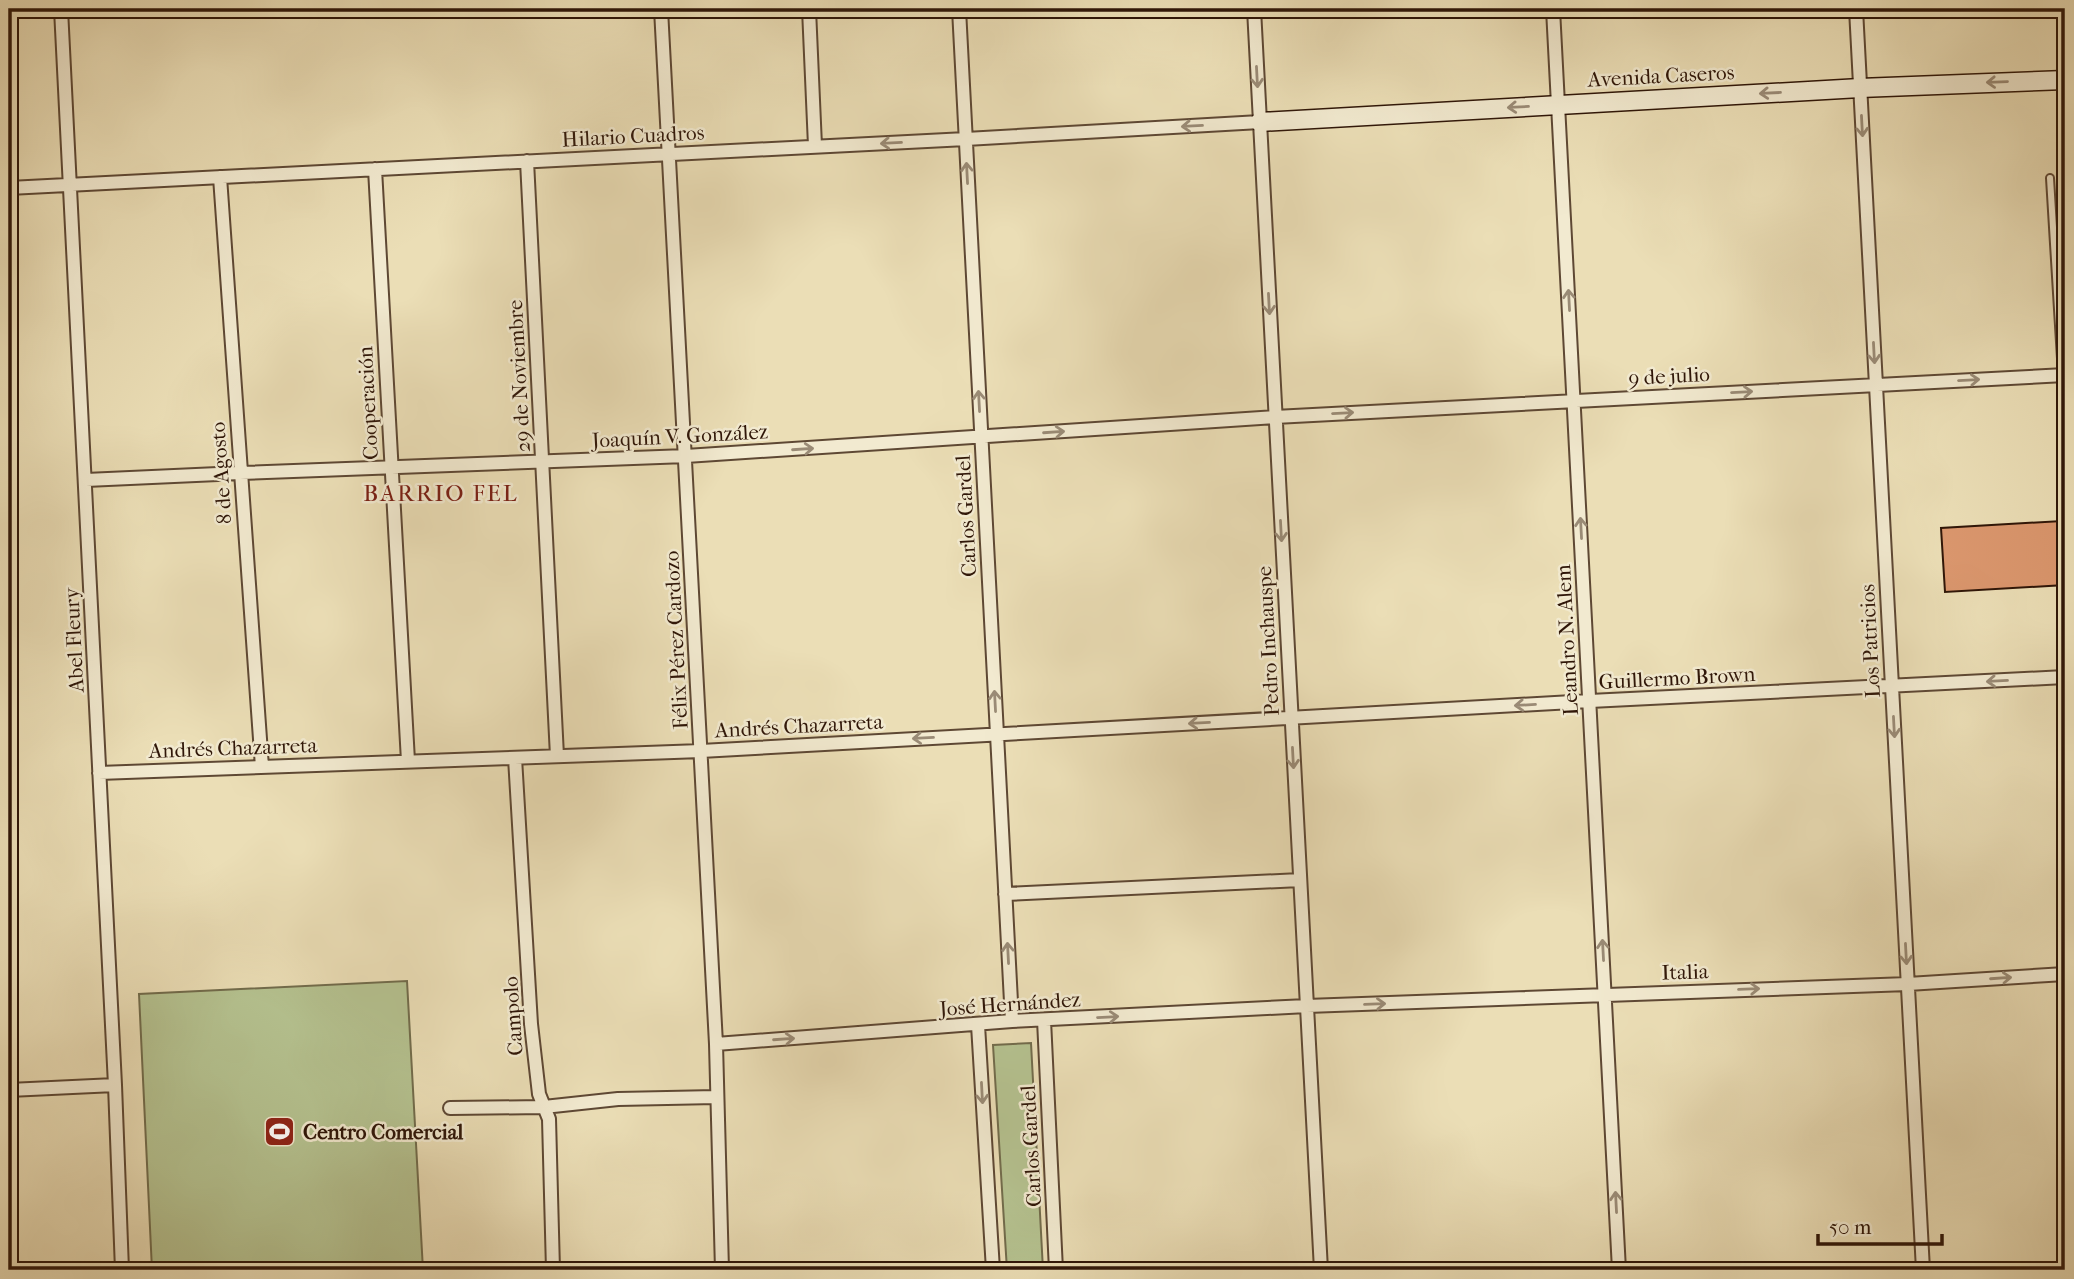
<svg xmlns="http://www.w3.org/2000/svg" width="2074" height="1279" font-family="'IM FELL French Canon',serif">
	<rect width="100%" height="100%" fill="#ebdeb6"/>
	<filter id="stains"><feTurbulence type="fractalNoise" baseFrequency=".00286" numOctaves="4"/><feColorMatrix values="0 0 0 0 .2 0 0 0 0 .09 0 0 0 0 .02 0 0 0 .5 -.17"/></filter>
	<radialGradient id="worn" r=".72"><stop offset=".6" stop-color="#630" stop-opacity="0"/><stop offset="1" stop-color="#630" stop-opacity=".3"/></radialGradient>
	<path fill="#b5c290" stroke="#726c4c" stroke-width="2" d="M407 981 423 1270H152L139 994Z
		M1031 1043 1043 1270H1007L993 1045Z"/>
	<path fill="#db976e" stroke="#2f1608" stroke-width="2" d="M2062 521 2065 585 1945 592 1941 528Z"/>
	<g fill="none" stroke-linecap="round" stroke-linejoin="round">
		<defs>
			<path id="lane" d="M2050 178 2062 375"/>
			<path id="street" d="M61 9 115 1085 122 1270
				M661 9 716 1044 722 1270
				M809 9 815 146
				M959 9 1012 1021
				M1254 9 1321 1270
				M1553 9 1619 1270
				M1856 9 1923 1270
				M527 161 557 756
				M375 169 408 761
				M220 177 262 767
				M9 188 966 139 1260 122
				M86 480 240 473 686 456 1275 417 2065 375
				M515 758 531 1024 539 1094 549 1119 553 1270
				M99 773 701 751 1590 701 2065 677
				M1005 894 1300 880
				M1044 1020 1056 1270
				M978 1025 993 1270
				M716 1044 1012 1021 1307 1006 1908 984 2065 974
				M9 1090 115 1085
				M450 1108 544 1107 618 1099 716 1097"/>
			<path id="secondary" d="M1260 122 1860 88 2065 80"/>
		</defs>
		<use href="#lane" stroke="#5e4834" stroke-width="10"/>
		<use href="#street" stroke="#5e4834" stroke-width="16"/>
		<use href="#secondary" stroke="#2f1608" stroke-width="21"/>
		<use href="#lane" stroke="#f2ead0" stroke-width="6"/>
		<use href="#street" stroke="#f2ead0" stroke-width="12"/>
		<use href="#secondary" stroke="#f2ead0" stroke-width="18"/>
	</g>
	<defs><path id="oneway-shaft" d="M-6 0H5M1.5-3L5.5 0L1.5 3" fill="none" stroke-width="1.6" stroke-linecap="round" stroke-linejoin="round" transform="scale(1.75)"/></defs>
	<g stroke="#9a8b76">
		<use href="#oneway-shaft" transform="translate(1257 77) rotate(87)"/>
		<use href="#oneway-shaft" transform="translate(1997 82) rotate(178)"/>
		<use href="#oneway-shaft" transform="translate(1770 93) rotate(177)"/>
		<use href="#oneway-shaft" transform="translate(1518 107) rotate(177)"/>
		<use href="#oneway-shaft" transform="translate(1192 126) rotate(177)"/>
		<use href="#oneway-shaft" transform="translate(1862 126) rotate(87)"/>
		<use href="#oneway-shaft" transform="translate(891 143) rotate(177)"/>
		<use href="#oneway-shaft" transform="translate(967 173) rotate(-93)"/>
		<use href="#oneway-shaft" transform="translate(1569 300) rotate(-93)"/>
		<use href="#oneway-shaft" transform="translate(1269 304) rotate(87)"/>
		<use href="#oneway-shaft" transform="translate(1874 353) rotate(87)"/>
		<use href="#oneway-shaft" transform="translate(1969 380) rotate(-3)"/>
		<use href="#oneway-shaft" transform="translate(1742 392) rotate(-3)"/>
		<use href="#oneway-shaft" transform="translate(979 401) rotate(-93)"/>
		<use href="#oneway-shaft" transform="translate(1343 413) rotate(-3)"/>
		<use href="#oneway-shaft" transform="translate(1054 432) rotate(-4)"/>
		<use href="#oneway-shaft" transform="translate(803 449) rotate(-4)"/>
		<use href="#oneway-shaft" transform="translate(1581 528) rotate(-93)"/>
		<use href="#oneway-shaft" transform="translate(1281 531) rotate(87)"/>
		<use href="#oneway-shaft" transform="translate(1997 681) rotate(177)"/>
		<use href="#oneway-shaft" transform="translate(995 701) rotate(-93)"/>
		<use href="#oneway-shaft" transform="translate(1525 705) rotate(177)"/>
		<use href="#oneway-shaft" transform="translate(1199 723) rotate(177)"/>
		<use href="#oneway-shaft" transform="translate(1894 727) rotate(87)"/>
		<use href="#oneway-shaft" transform="translate(923 738) rotate(177)"/>
		<use href="#oneway-shaft" transform="translate(1293 758) rotate(87)"/>
		<use href="#oneway-shaft" transform="translate(1603 950) rotate(-93)"/>
		<use href="#oneway-shaft" transform="translate(1008 953) rotate(-93)"/>
		<use href="#oneway-shaft" transform="translate(1906 954) rotate(87)"/>
		<use href="#oneway-shaft" transform="translate(2001 978) rotate(-4)"/>
		<use href="#oneway-shaft" transform="translate(1749 989) rotate(-2)"/>
		<use href="#oneway-shaft" transform="translate(1375 1004) rotate(-2)"/>
		<use href="#oneway-shaft" transform="translate(1108 1017) rotate(-3)"/>
		<use href="#oneway-shaft" transform="translate(784 1039) rotate(-4)"/>
		<use href="#oneway-shaft" transform="translate(982 1093) rotate(87)"/>
		<use href="#oneway-shaft" transform="translate(1616 1202) rotate(-93)"/>
	</g>
	<defs>
		<symbol id="stadium-square" viewBox="-11 -11 22 22"><rect x="-9" y="-9" width="18" height="18" rx="4" fill="#8f2418" stroke="#f2ead0"/><path d="M0-5a6.5 5 0 1 0 0 10a6.5 5 0 1 0 0-10ZM-3.5-1.8h7v3.6h-7Z" fill="#fff"/></symbol>
	</defs>
	<g fill-rule="evenodd">
		<use href="#stadium-square" x="262" y="1114" width="35" height="35"/>
	</g>
	<g text-anchor="middle" dominant-baseline="central" stroke-width="5" stroke-linejoin="round" paint-order="stroke">
		<g font-size="21" fill="#2f1608" stroke="#f2ead0">
			<text transform="translate(1661 76) rotate(-3)">Avenida Caseros</text>
			<text transform="translate(633 136) rotate(-3)">Hilario Cuadros</text>
			<text transform="translate(519 376) rotate(-93)">29 de Noviembre</text>
			<text transform="translate(1669 376) rotate(-3)">9 de julio</text>
			<text transform="translate(368 403) rotate(-93)">Cooperación</text>
			<text transform="translate(680 436) rotate(-3)">Joaquín V. González</text>
			<text transform="translate(221 473) rotate(-94)">8 de Agosto</text>
			<text transform="translate(966 516) rotate(-93)">Carlos Gardel</text>
			<text transform="translate(74 640) rotate(-93)">Abel Fleury</text>
			<text transform="translate(676 640) rotate(-93)">Félix Pérez Cardozo</text>
			<text transform="translate(1567 640) rotate(-93)">Leandro N. Alem</text>
			<text transform="translate(1268 641) rotate(-93)">Pedro Inchauspe</text>
			<text transform="translate(1870 641) rotate(-93)">Los Patricios</text>
			<text transform="translate(1677 678) rotate(-3)">Guillermo Brown</text>
			<text transform="translate(799 726) rotate(-3)">Andrés Chazarreta</text>
			<text transform="translate(233 748) rotate(-2)">Andrés Chazarreta</text>
			<text transform="translate(1685 972) rotate(-2)">Italia</text>
			<text transform="translate(1010 1004) rotate(-4)">José Hernández</text>
			<text transform="translate(513 1016) rotate(-94)">Campolo</text>
			<text transform="translate(1031 1146) rotate(-93)">Carlos Gardel</text>
		</g>
		<g font-size="21" font-weight="bold" fill="#2f1608" stroke="#f2ead0" text-anchor="start">
			<text x="303" y="1132">Centro Comercial</text>
		</g>
		<g font-size="23" letter-spacing="2" fill="#7a1f14" stroke="#f2ead0">
			<text x="441" y="493">BARRIO FEL</text>
		</g>
	</g>
	<rect width="2074" height="1279" fill="none" stroke="#ebdeb6" stroke-width="35"/>
	<rect x="10" y="10" width="2053" height="1258" fill="none" stroke="#2f1608" stroke-width="3.5"/>
	<rect x="18" y="18" width="2039" height="1244" fill="none" stroke="#2f1608" stroke-width="2"/>
	<path d="M1818 1234v10h124v-10" fill="none" stroke="#2f1608" stroke-width="3.5"/>
	<text x="1829" y="1234" font-size="21" fill="#2f1608" stroke="#f2ead0" stroke-width="5" paint-order="stroke">50 m</text>
	<rect width="100%" height="100%" filter="url(#stains)"/>
	<rect width="100%" height="100%" fill="url(#worn)"/>
</svg>
